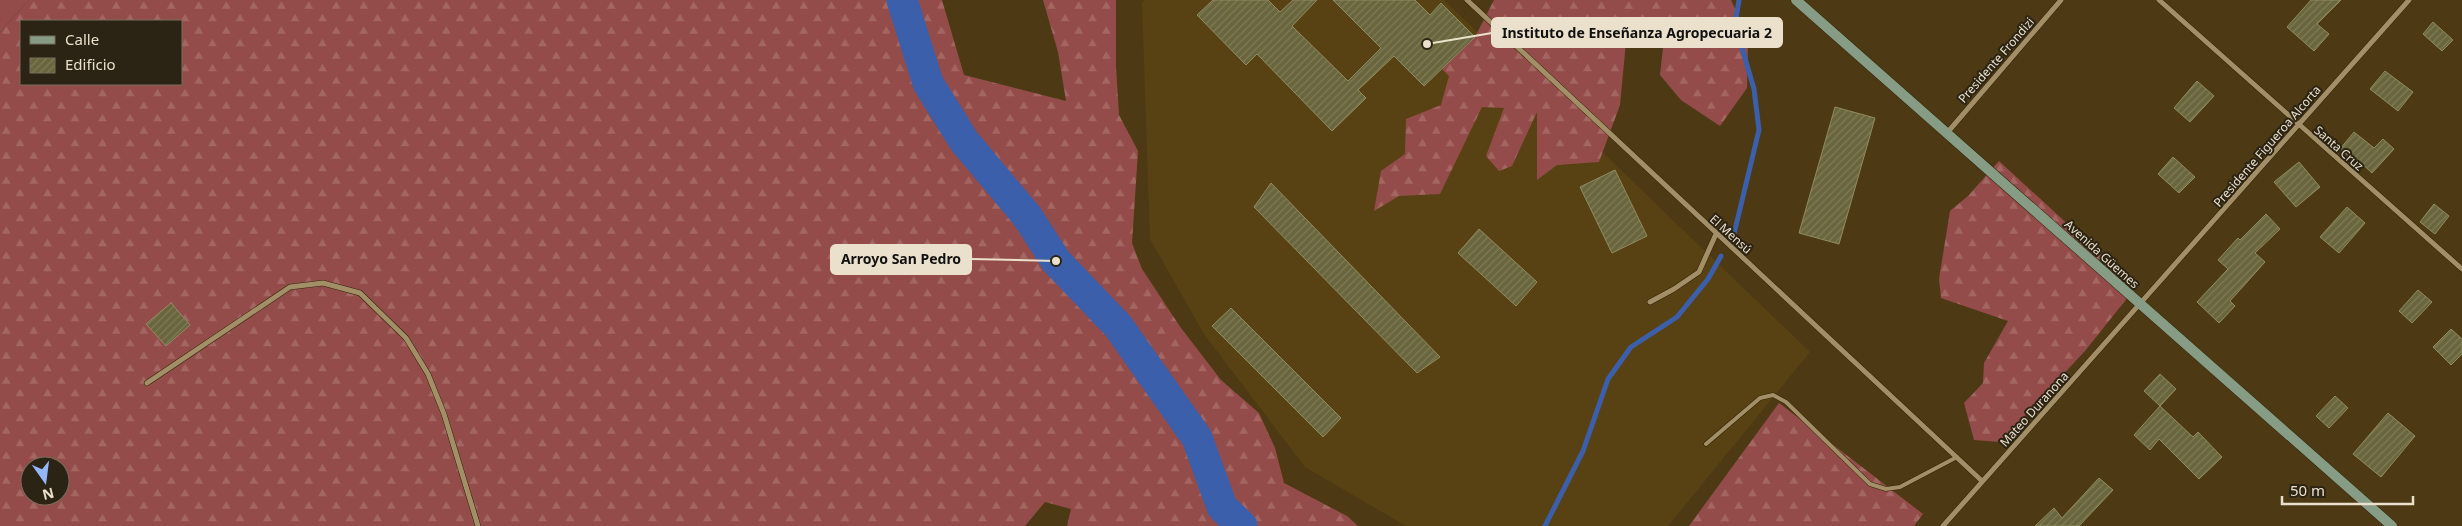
<svg xmlns="http://www.w3.org/2000/svg" width="2462" height="526" font-family="'Noto Sans',sans-serif">
	<defs>
		<pattern id="forest-firs" width="22" height="20" patternUnits="userSpaceOnUse" patternTransform="scale(1.25)"><rect width="22" height="20" fill="#944c4a"/><path d="M5 1l3.5 6h-7zM16 11l3.5 6h-7z" fill="#a36663"/></pattern>
		<pattern id="building-hatch" width="6" height="6" patternUnits="userSpaceOnUse" patternTransform="scale(1.25)"><rect width="6" height="6" fill="#69653c"/><path d="M-1 1l2-2M0 6l6-6M5 7l2-2" fill="none" stroke="#7f7b57"/></pattern>
	</defs>
	<rect width="100%" height="100%" fill="#4d3a14"/>
	<path fill="#584213" d="M1145 0H1444L1810 352 1668 526H1406L1305 467 1204 334 1150 239 1142 2Z"/>
	<path fill="#944c4a" d="M0 0H29L0 32Z"/>
	<path fill="url(#forest-firs)" fill-rule="evenodd" d="M29 0H942L964 75 1066 101 1058 52 1043 0H1116V67L1119 115 1138 151 1132 243 1142 269 1181 328 1221 380 1259 413 1275 448 1284 483 1347 516 1358 526H1067L1071 509 1045 502 1025 526H0V32ZM21 21H181V84H21ZM30 466H60V496H30Z
		M1494 0H1731L1748 36 1747 88 1720 126 1681 100 1660 75 1663 48 1627 31 1620 105 1599 162 1557 165 1537 180V112L1512 166 1499 171 1486 156 1504 108 1482 107 1440 194 1399 196 1374 211 1381 171 1405 154 1406 119 1441 105 1449 76 1442 69 1475 37Z
		M1999 161 2136 287 2085 351 2000 442 1974 440 1964 403 1983 383 1984 363 2008 321 1941 298 1939 279 1950 211 1968 196Z
		M1779 403 1923 514 1914 526H1689Z"/>
	<g fill="none" stroke-linecap="round" stroke-linejoin="round">
		<path stroke="#3b5faa" stroke-width="5" d="M1733 238 1759 130 1754 89 1735 24 1739 0
			M1545 526 1583 451 1608 379 1631 347 1677 317 1708 279 1721 256"/>
		<path stroke="#3b5faa" stroke-width="31" d="M902 0 928 83 964 141 1027 216 1056 261 1118 326 1197 438 1222 507 1242 526"/>
	</g>
	<path fill="url(#building-hatch)" stroke="#908c61" d="M1213 0H1268L1280 12 1293 0H1317L1292 26 1348 81 1381 48 1333 0H1415L1430 15 1441 3 1475 37 1424 86 1394 56 1358 90 1366 98 1332 131 1257 54 1246 65 1197 15Z
		M2311 0H2341L2317 24 2329 34 2314 51 2287 27Z
		M2433 22 2453 40 2442 51 2423 34Z
		M2385 71 2413 92 2398 111 2370 89Z
		M2197 81 2214 96 2190 122 2174 108Z
		M1835 107 1875 118 1839 244 1799 233Z
		M2354 132 2374 148 2383 139 2394 149 2372 173 2357 159 2355 161 2340 149Z
		M2173 157 2195 177 2179 193 2158 174Z
		M2299 162 2320 187 2296 207 2274 182Z
		M1615 170 1647 236 1612 253 1580 187Z
		M1271 183 1440 357 1417 373 1254 207Z
		M2434 204 2449 216 2435 234 2420 222Z
		M2347 207 2365 223 2339 253 2320 237Z
		M2266 214 2280 229 2255 253 2265 262 2230 301 2235 306 2219 323 2197 302 2228 269 2218 260 2238 238 2240 240Z
		M1479 229 1537 282 1516 306 1458 253Z
		M2418 290 2432 302 2412 323 2399 311Z
		M171 303 190 325 166 346 146 324Z
		M1231 308 1341 418 1323 437 1212 326Z
		M2451 329 2462 339V354L2451 365 2433 347Z
		M2160 374 2176 389 2160 406 2144 391Z
		M2335 396 2348 408 2329 428 2316 416Z
		M2160 406 2193 437 2198 432 2222 457 2199 479 2159 439 2150 450 2134 435Z
		M2388 413 2415 436 2381 477 2353 454Z
		M2099 478 2113 490 2079 526H2035L2054 508 2062 518Z"/>
	<g fill="none" stroke-linecap="round" stroke-linejoin="round">
		<defs>
			<path id="service" d="M1706 444 1760 398 1773 395 1786 402 1870 484 1886 489 1900 487 1957 457"/>
			<path id="minor" d="M1467 0 1982 481
				M2159 0 2462 269
				M1947 133 2061 0
				M1650 302 1674 289 1699 272 1716 234
				M147 383 290 287 323 283 360 293 406 338 428 374 444 414 478 526
				M1943 526 2409 0"/>
			<path id="secondary" d="M1796 0 2392 526"/>
		</defs>
		<use href="#service" stroke="#2f2205" stroke-width="5"/>
		<use href="#minor" stroke="#2f2205" stroke-width="6"/>
		<use href="#secondary" stroke="#2f2205" stroke-width="11"/>
		<use href="#service" stroke="#a28e67" stroke-width="4"/>
		<use href="#minor" stroke="#a28e67" stroke-width="5"/>
		<use href="#secondary" stroke="#869c84" stroke-width="10"/>
	</g>
	<g text-anchor="middle" dominant-baseline="central" stroke-width="4" stroke-linejoin="round" paint-order="stroke">
		<g font-size="12" fill="#ebe0cc" stroke="#2b2313">
			<text transform="translate(1996 60) rotate(-49)">Presidente Frondizi</text>
			<text transform="translate(2267 146) rotate(-49)">Presidente Figueroa Alcorta</text>
			<text transform="translate(2339 148) rotate(41)">Santa Cruz</text>
			<text transform="translate(1731 234) rotate(42)">El Mensú</text>
			<text transform="translate(2102 254) rotate(42)">Avenida Güemes</text>
			<text transform="translate(2034 409) rotate(-48)">Mateo Duranona</text>
		</g>
	</g>
	<path fill="none" stroke="#ebe0cc" stroke-width="2" d="M1427 44L1492 33M1056 261L971 259"/>
	<g fill="#ebe0cc" stroke="#2b2313" stroke-width="2">
		<circle cx="1427" cy="44" r="5"/>
		<circle cx="1056" cy="261" r="5"/>
	</g>
	<g fill="#ebe0cc" stroke="#ebe0cc" stroke-width="2">
		<rect x="1492" y="18" width="290" height="29" rx="5"/>
		<rect x="831" y="245" width="140" height="29" rx="5"/>
	</g>
	<g font-size="14" text-anchor="middle" font-weight="bold" fill="#111">
		<text x="1637" y="38">Instituto de Enseñanza Agropecuaria 2</text>
		<text x="901" y="264">Arroyo San Pedro</text>
	</g>
	<rect x="20" y="20" width="162" height="65" fill="#2b2313" stroke="#786f5d"/>
	<rect x="30" y="36" width="25" height="8" fill="#869c84" stroke="#786f5d"/>
	<text x="65" y="45" font-size="15" fill="#ebe0cc">Calle</text>
	<rect x="30" y="58" width="25" height="15" fill="url(#building-hatch)" stroke="#786f5d"/>
	<text x="65" y="70" font-size="15" fill="#ebe0cc">Edificio</text>
	<g transform="translate(45 481) rotate(166)"><circle r="24" fill="#2b2313" stroke="#786f5d"/>
	<path d="M0-4L9 19L0 12L-9 19Z" fill="#93b7fd"/>
	<text y="-8" font-size="14" font-weight="bold" text-anchor="middle" fill="#ebe0cc">N</text>
	</g>
	<path d="M2282 496v8h131v-8" fill="none" stroke="#ebe0cc" stroke-width="2.5"/>
	<text x="2290" y="496" font-size="15" fill="#ebe0cc" stroke="#2b2313" stroke-width="4" paint-order="stroke">50 m</text>
</svg>
